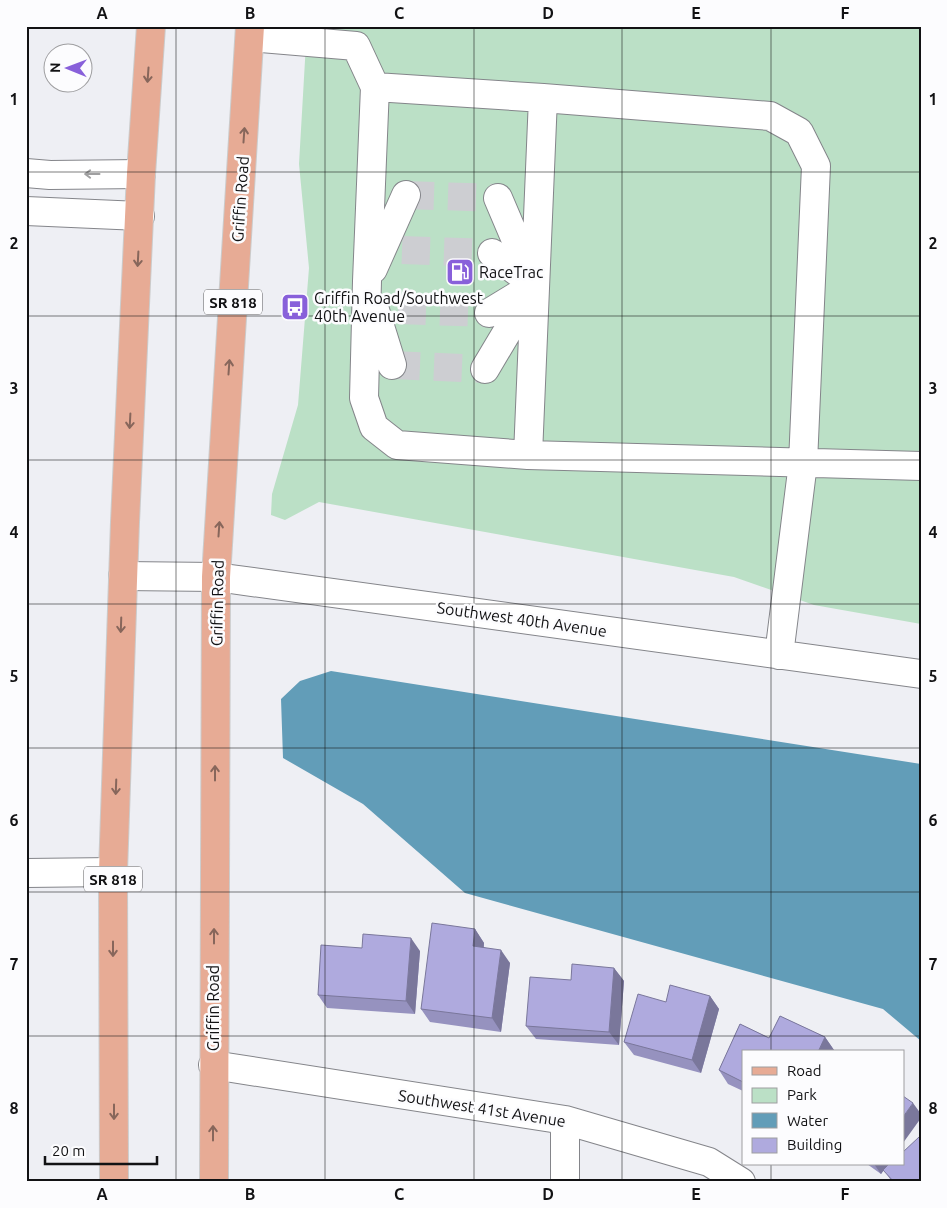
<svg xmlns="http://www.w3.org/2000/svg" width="947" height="1208" font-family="Ubuntu,sans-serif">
	<rect width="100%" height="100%" fill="#eeeff4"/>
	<path fill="#bbe0c6" d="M307 26H921V624L814 605 734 577 319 502 285 520 271 515 272 494 298 405 309 268 299 164Z"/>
	<path fill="#629db8" d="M331 671 921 764V1041L883 1009 465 893 363 804 283 758 281 699 300 681Z"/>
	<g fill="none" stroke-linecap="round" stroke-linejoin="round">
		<path stroke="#cdced2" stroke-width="28" stroke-dasharray="28 14" stroke-linecap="butt" d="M406 195 498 198
			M402 250 492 253
			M398 310 489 313
			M392 365 485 369"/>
		<defs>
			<path id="minor" d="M250 37 356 46 375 87
				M26 173 50 175 141 174
				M26 211 140 216
				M373 269 406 195
				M374 307 392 365
				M489 313 535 285 492 253
				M485 369 535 285 498 198
				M528 455 543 98
				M123 576 216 577 921 674
				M779 655 803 463 816 166 799 132 770 116 543 98 375 87 367 281 364 398 374 427 397 445 528 455 921 466
				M26 873 113 872
				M213 1065 565 1120 709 1162 741 1182
				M565 1120V1182"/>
			<path id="major" d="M114 1182 113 872 125 522 141 174 151 26
				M214 1182 216 577 250 26"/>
		</defs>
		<use href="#minor" stroke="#84858a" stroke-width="30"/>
		<use href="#major" stroke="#cbcbcb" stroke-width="30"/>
		<use href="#minor" stroke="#fff" stroke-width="28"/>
		<use href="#major" stroke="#e7ab95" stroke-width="28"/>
	</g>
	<path fill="#9692bf" d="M475 929 484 943V947L510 963 501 1032 430 1022 421 1009Z
		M362 948 420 951 415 1014 327 1008 318 995Z
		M614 968 624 981 619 1045 536 1039 526 1026 571 980Z
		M710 996 719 1009 701 1073 634 1055 624 1042 666 1002Z
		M780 1016 825 1037 834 1050V1052H743V1091L728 1084 719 1070 740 1024 769 1038Z
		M867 1164H888L886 1168 921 1182H892L884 1170 881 1174Z"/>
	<path fill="#7a779b" d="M475 929 484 943 482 959 473 946Z
		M411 938 420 951 415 1014 406 1001Z
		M501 950 510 963 501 1032 492 1018Z
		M614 968 624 981 619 1045 609 1032Z
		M710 996 719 1009 701 1073 692 1060Z
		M825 1037 834 1050V1052H818Z
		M913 1103 921 1114V1118L903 1143V1117Z
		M874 1164H888L881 1174Z"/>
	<path fill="#afaade" stroke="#7a779b" d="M432 923 475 929 473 946 501 950 492 1018 421 1009Z
		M363 934 411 938 406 1001 318 995 321 945 362 948Z
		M572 964 614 968 609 1032 526 1026 530 977 571 980Z
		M670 985 710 996 692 1060 624 1042 638 994 666 1002Z
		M780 1016 825 1037 818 1052H743V1082L719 1070 740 1024 769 1038Z
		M903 1096 913 1103 903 1117Z
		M919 1137 921 1139V1182H894L883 1170 889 1164H903V1152Z"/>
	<defs><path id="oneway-shaft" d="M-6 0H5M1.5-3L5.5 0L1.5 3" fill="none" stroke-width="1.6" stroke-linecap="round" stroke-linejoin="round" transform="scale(1.25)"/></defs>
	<g stroke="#87665b">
		<use href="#oneway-shaft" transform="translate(148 75) rotate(94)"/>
		<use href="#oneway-shaft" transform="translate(244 135) rotate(-86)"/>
		<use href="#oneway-shaft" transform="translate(138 259) rotate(93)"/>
		<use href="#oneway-shaft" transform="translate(229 367) rotate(-86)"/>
		<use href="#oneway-shaft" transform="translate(130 421) rotate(93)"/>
		<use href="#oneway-shaft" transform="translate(219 529) rotate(-86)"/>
		<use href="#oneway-shaft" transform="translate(121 625) rotate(92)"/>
		<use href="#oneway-shaft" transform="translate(215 773) rotate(-90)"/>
		<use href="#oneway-shaft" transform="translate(116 787) rotate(92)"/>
		<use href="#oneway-shaft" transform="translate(214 936) rotate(-90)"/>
		<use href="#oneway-shaft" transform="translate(113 949) rotate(90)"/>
		<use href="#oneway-shaft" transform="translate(114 1112) rotate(90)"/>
		<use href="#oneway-shaft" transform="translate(213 1133) rotate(-90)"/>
	</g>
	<use stroke="#a0a0a1" href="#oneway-shaft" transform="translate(92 174) rotate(180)"/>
	<path fill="none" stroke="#121214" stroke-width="1" stroke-opacity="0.55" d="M176 26V1182M325 26V1182M474 26V1182M622 26V1182M771 26V1052M26 172H921M26 316H921M26 460H921M26 604H921M26 748H921M26 892H921M26 1036H921M771 1164V1182"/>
	<defs>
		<symbol id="fuel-square" viewBox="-11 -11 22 22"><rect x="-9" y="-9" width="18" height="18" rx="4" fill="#8860da" stroke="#fcfcfe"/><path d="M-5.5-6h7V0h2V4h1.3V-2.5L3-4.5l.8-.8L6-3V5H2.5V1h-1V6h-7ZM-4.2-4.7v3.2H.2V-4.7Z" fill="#fff"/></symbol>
		<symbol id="bus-square" viewBox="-11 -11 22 22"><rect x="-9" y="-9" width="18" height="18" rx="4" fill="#8860da" stroke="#fcfcfe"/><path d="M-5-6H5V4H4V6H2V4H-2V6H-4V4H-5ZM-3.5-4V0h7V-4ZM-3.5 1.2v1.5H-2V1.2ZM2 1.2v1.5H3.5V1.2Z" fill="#fff"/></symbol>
	</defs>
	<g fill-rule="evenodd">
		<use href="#fuel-square" x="444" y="256" width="32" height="32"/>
		<use href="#bus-square" x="279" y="291" width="32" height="32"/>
	</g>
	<g text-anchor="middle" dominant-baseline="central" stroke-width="5" stroke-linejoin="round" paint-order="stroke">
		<g fill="#fcfcfe" stroke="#58585a" stroke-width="1">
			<rect x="204" y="289.5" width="58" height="25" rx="4"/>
			<rect x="84" y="866.5" width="58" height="25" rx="4"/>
		</g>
		<g font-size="15" font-weight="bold" fill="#121214">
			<text x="233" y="302">SR 818</text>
			<text x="113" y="879">SR 818</text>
		</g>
		<g font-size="16" fill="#121214" stroke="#fcfcfe">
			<text transform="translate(240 199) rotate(-86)">Griffin Road</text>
			<text transform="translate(217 603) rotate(-89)">Griffin Road</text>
			<text transform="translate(522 619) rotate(8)">Southwest 40th Avenue</text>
			<text transform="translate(213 1008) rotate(-90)">Griffin Road</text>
			<text transform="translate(482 1108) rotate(9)">Southwest 41st Avenue</text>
		</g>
		<g font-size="16" fill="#121214" stroke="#fcfcfe" text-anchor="start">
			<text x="479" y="272">RaceTrac</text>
			<text x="314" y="298">Griffin Road/Southwest<tspan x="314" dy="18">40th Avenue</tspan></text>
		</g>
	</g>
	<rect width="947" height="1208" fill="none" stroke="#fcfcfe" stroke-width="55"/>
	<rect x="742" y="1050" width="162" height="115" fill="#fcfcfe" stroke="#9e9ea0"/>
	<rect x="752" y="1067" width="25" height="8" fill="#e7ab95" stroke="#9e9ea0"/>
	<text x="787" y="1076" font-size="15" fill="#121214">Road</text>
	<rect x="752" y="1088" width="25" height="15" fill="#bbe0c6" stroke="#9e9ea0"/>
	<text x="787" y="1100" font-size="15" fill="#121214">Park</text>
	<rect x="752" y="1113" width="25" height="15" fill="#629db8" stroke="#9e9ea0"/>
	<text x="787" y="1126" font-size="15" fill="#121214">Water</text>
	<rect x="752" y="1138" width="25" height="15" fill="#afaade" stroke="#9e9ea0"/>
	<text x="787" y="1150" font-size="15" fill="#121214">Building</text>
	<g transform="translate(68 68) rotate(271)"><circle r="24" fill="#fcfcfe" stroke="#9e9ea0"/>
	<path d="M0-4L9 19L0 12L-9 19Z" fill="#8860da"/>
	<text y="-8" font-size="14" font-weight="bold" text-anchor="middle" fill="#121214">N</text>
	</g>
	<path d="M45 1156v8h112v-8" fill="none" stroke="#121214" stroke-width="2.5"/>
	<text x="52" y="1156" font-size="15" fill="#121214" stroke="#fcfcfe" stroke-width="4" paint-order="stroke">20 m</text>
	<rect x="28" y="28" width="892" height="1152" fill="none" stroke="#121214" stroke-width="2"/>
	<g font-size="16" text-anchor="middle" font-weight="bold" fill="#121214">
		<text x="102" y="19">A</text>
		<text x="250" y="19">B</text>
		<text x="399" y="19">C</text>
		<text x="548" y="19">D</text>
		<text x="696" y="19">E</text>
		<text x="845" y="19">F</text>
		<text x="14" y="105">1</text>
		<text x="933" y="105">1</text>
		<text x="14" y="249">2</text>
		<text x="933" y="249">2</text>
		<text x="14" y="394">3</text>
		<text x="933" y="394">3</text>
		<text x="14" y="538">4</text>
		<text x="933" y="538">4</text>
		<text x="14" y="682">5</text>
		<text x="933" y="682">5</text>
		<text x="14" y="826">6</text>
		<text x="933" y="826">6</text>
		<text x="14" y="970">7</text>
		<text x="933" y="970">7</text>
		<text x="14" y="1114">8</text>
		<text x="933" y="1114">8</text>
		<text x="102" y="1200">A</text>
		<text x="250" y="1200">B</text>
		<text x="399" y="1200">C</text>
		<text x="548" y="1200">D</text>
		<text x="696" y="1200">E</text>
		<text x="845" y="1200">F</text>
	</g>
</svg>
